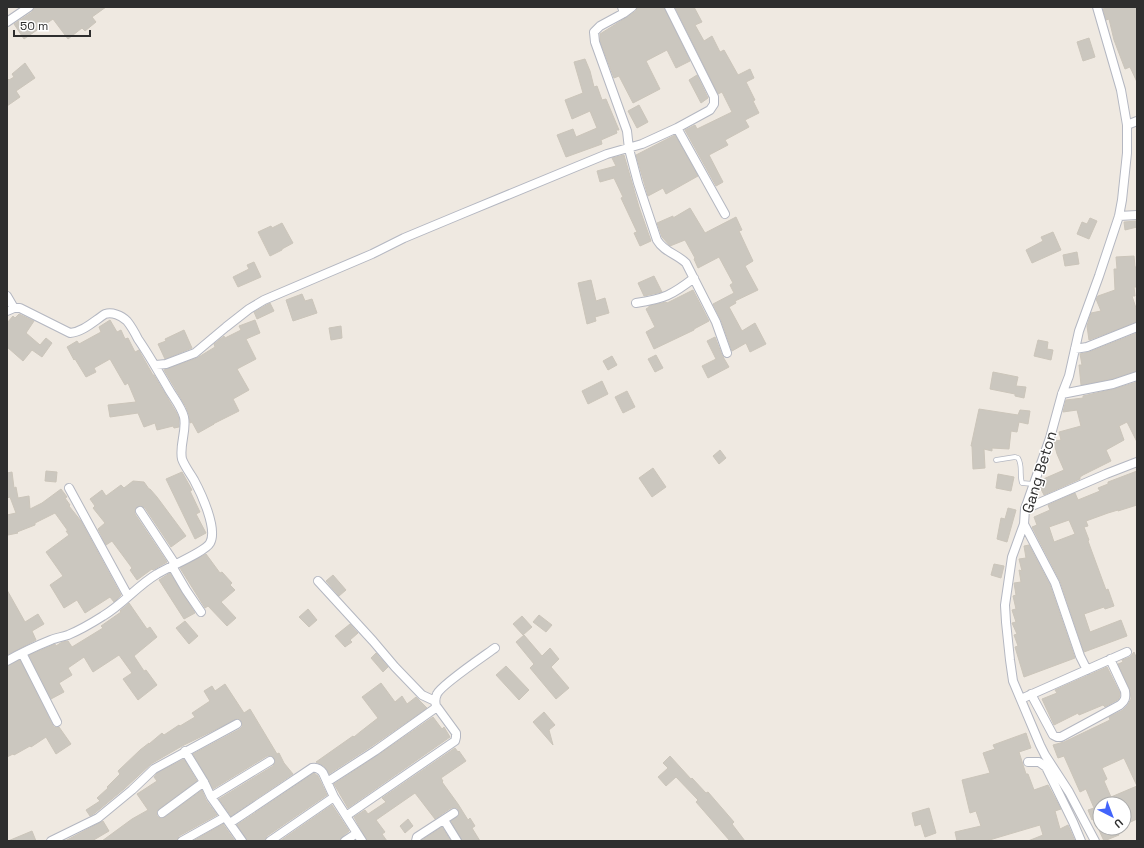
<svg xmlns="http://www.w3.org/2000/svg" width="1144" height="848" font-family="'Space Grotesk',sans-serif">
	<rect width="100%" height="100%" fill="#efe9e1"/>
	<path fill="#cbc7bf" stroke="#cbc5ba" fill-rule="evenodd" d="M34 7H106L92 17 96 22 85 31 82 28 68 39 53 19 24 39 14 24 32 12Z
		M637 7H664L690 61 676 68 667 50 646 61 660 89 633 103 619 76 614 78 600 41V34L627 17 636 11Z
		M675 7H694L702 22 695 25 704 41 712 36 720 52 724 50 738 75 750 69 754 78 746 82 755 100 753 101 759 113 745 120 749 127 725 140 728 145 709 155 723 182 716 186 685 130 695 125 697 129 732 112 722 92 718 94Z
		M1105 7H1137V82L1130 67 1125 69 1114 40 1109 19 1106 20 1103 9 1105 8Z
		M1089 38 1095 57 1083 61 1077 42Z
		M585 59 590 71 594 87 597 86 602 100 606 99 619 130H616L617 133 601 140 602 144 566 157 557 135 573 129 576 137 597 128 590 111 572 119 565 100 583 93 574 62Z
		M25 63 35 78 16 91 20 97 7 106V78L9 80 14 77 12 74Z
		M697 75 708 98 701 103 689 80Z
		M639 105 648 122 637 128 628 111Z
		M675 135 698 176 666 194 663 188 648 196 636 155Z
		M624 155 639 207 651 241 640 246 634 233 637 232 621 198 623 197 614 178 600 182 597 171 616 166 612 158Z
		M690 208 705 233 736 217 742 230 739 231 753 261 745 266 758 290 735 301 736 303 729 307 742 331 755 323 766 344 750 352 746 343 732 351 721 320 713 304 734 293 730 285 733 283 719 257 698 268 694 259 695 258 685 240 670 246 662 237 657 223 673 216V218Z
		M1090 218 1097 221 1089 239 1077 234 1082 222 1087 224Z
		M1137 221V227L1125 230 1124 222Z
		M282 223 293 243 282 249V250L270 256 258 232 271 226 272 228Z
		M1053 232 1061 250 1032 263 1026 250 1043 241 1041 237Z
		M1077 252 1079 264 1065 266 1063 255Z
		M1134 256 1135 267H1137V287H1134L1135 296H1132L1137 311V322L1089 340 1087 326 1091 313 1101 311 1096 299 1098 296 1115 290 1114 269H1117L1116 257Z
		M254 262 261 277 238 287 233 277 249 269 247 265Z
		M654 276 662 292 644 296 638 283Z
		M591 280 596 301 605 298 609 313 595 317 596 321 587 324 578 283Z
		M693 290 709 321 694 329V330L654 349 646 332 655 327 646 309 649 307V306L666 302 667 303Z
		M302 294 305 301 312 299 317 313 293 321 286 300Z
		M270 303 274 311 257 319 254 312Z
		M19 314 34 321 26 333 40 345 46 338 52 343 42 357 32 350 23 361 7 347V323L13 316 15 318Z
		M110 320 117 332 121 330 125 339 128 338 135 352 139 350 141 354 153 375H154L176 412 179 418V427L174 428 173 426 157 430 155 423 144 427 138 413 110 417 108 405 136 402 128 383 125 385 110 359 94 368 96 372 86 377 75 359 74 360 67 347 77 341 79 344 101 332 99 327Z
		M255 320 260 333 246 339 256 359 237 369 249 390 233 399 239 411 213 424H214L198 433 192 422 190 423 189 415 186 407 164 370 197 358 215 347 214 344 224 336 225 338 241 330 239 326Z
		M341 326 342 338 331 340 329 328Z
		M184 330 192 348 165 359 158 344 166 341 165 339Z
		M1137 333V371L1112 379 1081 385 1079 365H1082L1080 354 1089 352Z
		M715 337 722 355 729 367 708 378 702 366 716 359 707 341Z
		M1038 340 1048 342 1047 349 1053 350 1051 360 1034 356Z
		M656 355 663 368 655 372 648 359Z
		M612 356 617 365 608 370 603 361Z
		M993 372 1018 377 1016 386 1026 387 1024 398 1015 396V394L990 389Z
		M602 381 608 394 588 404 582 391Z
		M1137 382V442L1127 422 1119 426 1124 440 1106 450 1111 461 1083 475 1080 477V479L1044 495 1039 485 1041 480 1064 470 1057 454 1054 443 1055 441 1061 440 1059 432 1081 426 1077 410 1063 412 1066 400 1083 398V396L1114 389Z
		M627 391 635 407 623 413 615 397Z
		M979 409 1018 415 1020 410 1030 411 1028 424 1019 422 1017 432 1011 431 1009 449 992 448V451L984 449 985 468 973 469 972 446H971Z
		M720 450 726 458 719 464 713 456Z
		M653 468 666 487 652 497 639 478Z
		M46 471 57 472 56 482 45 481Z
		M1137 471V505L1118 511V510L1108 513 1086 521 1088 526 1084 527 1089 540 1088 541 1106 590 1108 589 1114 606 1105 609 1104 607 1084 614 1090 632 1121 620 1127 636 1084 652 1060 581 1032 527 1037 525 1034 517 1050 510 1048 505 1075 493 1078 500 1100 491 1098 488 1108 484V482ZM1069 520 1075 534 1054 542 1049 527Z
		M12 472 14 488 16 487 18 498 29 496 30 509 42 503 61 489 67 497 65 498 70 505 69 506 81 521 121 595 114 602 110 597 85 613 77 600 64 608 50 585 63 576 46 552 69 535 66 531H68L55 513 35 523V525L17 532 18 533 8 535 7 515 16 513 10 497 7 498V473Z
		M182 472 192 490 190 491 200 512 196 514 206 533 195 539 166 479Z
		M998 474 1014 477 1011 491 996 488Z
		M133 481 144 482 149 489H150L157 497 186 536 171 547 145 508 140 506 137 507 135 511V514L167 562 153 570 152 569 137 580 130 570 132 568 112 541 106 545 98 529 105 523 93 508 95 506 90 499 102 490 106 496 121 485 124 488Z
		M1008 508 1016 510 1007 542 997 539 1001 518 1005 519Z
		M1029 545 1050 585 1075 658 1024 677 1015 647 1018 646 1014 635 1017 634 1012 623 1016 622 1012 610 1016 609 1013 596 1016 595 1014 583 1021 582 1019 570 1022 571 1019 559 1026 558 1024 546Z
		M206 554 220 573 222 572 232 583 230 585 235 590 221 602 236 618 227 626 208 606 205 608 180 568Z
		M994 564 1004 566 1001 578 991 575Z
		M170 573 195 613 184 619 159 580Z
		M333 575 346 590 339 596 326 581Z
		M7 590 25 622 38 614 44 624 32 631 36 640 7 655Z
		M129 603 147 629 150 627 157 637 134 656 144 671 146 670 157 685 138 700 123 679 132 673 119 655 93 672 84 657 68 668 72 675 59 683 64 692 51 699 29 655 53 645 55 644 56 646 62 642 68 641 72 647 103 628 101 626 121 612 120 611Z
		M308 609 317 620 309 627 299 617Z
		M539 615 552 625 546 632 533 622Z
		M522 616 532 627 523 635 513 624Z
		M185 621 198 636 189 644 176 628Z
		M350 624 358 633 350 640 352 642 345 647 335 636Z
		M524 635 542 656 550 648 559 659 551 667 569 688 556 699 530 668 534 664 516 642Z
		M1134 652 1137 659V819L1124 825V804H1100V822L1098 817 1092 820 1088 810 1094 808 1086 789 1080 792 1064 756 1058 758 1053 745 1064 742 1110 720 1109 717 1123 710 1127 706 1131 699 1130 690 1118 664 1123 662 1122 660 1130 657ZM1124 758 1137 786 1111 797 1104 781 1107 779 1102 768Z
		M376 653 388 667 383 672 371 658Z
		M20 660 52 724 54 727H59L71 744 56 754 46 737 31 747 30 746 14 755 13 754 7 757V666Z
		M506 666 529 690 519 700 496 675Z
		M1107 667 1120 693 1119 699 1105 707 1103 705 1079 715 1078 713 1054 725 1042 699 1057 693 1055 690Z
		M381 683 395 702 402 696 407 704 416 697 427 708 372 746 329 774 324 766 316 762 353 736 354 737 360 732 378 718 362 697Z
		M225 684 244 713 250 709 277 754 279 753 284 763 293 774 231 816 219 799 273 766 275 761 274 758 270 756H267L213 789 193 754 240 729 242 727V722L237 719 182 746 151 764 124 789 95 813 90 816 86 810 100 801 97 798 108 788 107 787 120 774 118 771 140 750 149 743V744L162 733 164 735 179 725 180 726 195 717 192 713 210 701 204 691 212 686 215 691Z
		M544 712 555 725 549 730 553 745 533 722Z
		M433 717 442 729 444 727 450 737 348 808 334 784 378 755Z
		M1026 733 1031 748 1019 752 1026 774H1028L1034 790 1048 785 1061 809 1055 811 1060 829 1068 825 1075 841H1028L1043 835 1040 825 986 841H957L955 832 981 826 976 811 970 813 962 780 990 773 983 753 995 749 993 745Z
		M455 748 458 752 459 751 466 761 441 778 443 781 442 782 458 804 468 820 470 818 475 826 472 828 480 841H462L451 821 459 815V812L457 808H451L435 819 415 793 376 820 385 832 382 834 387 841H367L354 817 365 810 368 814 386 802 382 798Z
		M670 756 691 779 692 778 706 793 708 792 734 822 732 824 745 841H730L696 802 698 800 676 777 666 786 658 777 668 768 663 763Z
		M184 759 197 781 159 809 157 811V816L160 818 165 817 202 790 206 800 217 815 179 836 177 841H102L132 819 148 810 137 794 157 781 154 777 157 773Z
		M314 773 318 776 327 795 267 836 265 841H247L237 825Z
		M332 805 349 831 342 837 340 841H280Z
		M929 808 936 833 925 837 921 824 915 826 912 813Z
		M408 819 413 826 405 833 400 826Z
		M103 821 109 831 92 841H65Z
		M223 824 235 841H193Z
		M442 827 451 841H422V840Z
		M1098 828H1116L1119 835 1104 841Z
		M32 831 36 841H8Z"/>
	<g fill="none" stroke-linecap="round" stroke-linejoin="round">
		<defs>
			<path id="service" d="M996 460 1015 457 1018 458C1023 466 1019 474 1022 483L1033 484"/>
			<path id="minor" d="M622 7 624 13 600 26 594 32 595 42 627 131 629 149 638 183 657 240C664 252 677 254 686 263L716 322 727 353
				M624 13 632 7
				M7 22 29 7
				M1127 125 1137 121
				M677 128 725 214
				M1119 216 1137 215
				M7 296 14 308
				M636 303C664 299 672 295 694 278
				M7 311 14 308H20L70 333C83 332 94 321 105 314 112 312 121 315 127 321 131 326 135 333 138 339 149 355 158 371 168 388 173 397 181 406 184 417 187 431 179 445 182 459 185 467 190 473 194 480 201 493 218 529 210 543 205 552 168 567 157 574 137 586 123 604 103 616 92 623 80 630 68 635 62 637 56 638 51 640 36 646 21 653 7 661
				M1075 349 1087 347 1137 327
				M156 365 166 364 195 353 226 327 249 309 264 300 372 254 404 238 464 213 607 154 642 144 677 128 710 110 714 104V97L669 7
				M1062 394 1113 384 1137 376
				M69 488 128 596
				M1025 509 1106 474 1137 462
				M140 511 175 564
				M1024 524 1055 583 1080 656 1087 670
				M172 566 186 590 201 612
				M318 581 373 641 395 667 422 695 435 701
				M22 653 57 722
				M1031 694 1053 735 1057 737H1061L1120 705C1125 701 1126 698 1125 691L1110 659
				M1021 699 1127 652
				M436 706C435 702 435 698 437 694 441 685 484 656 495 648
				M185 751 204 782 211 797 242 841
				M1028 762H1039L1046 767 1073 822 1081 841
				M327 782 375 751 437 707 456 733V737L455 741 346 816
				M211 797 270 761
				M162 813 204 782
				M444 820 457 841
				M230 823 312 768C317 767 320 769 323 773L334 797 362 841
				M51 841 98 818 132 790 154 769 237 724
				M182 841 225 817
				M270 841 334 797
				M345 841 357 833
				M416 841 417 837 454 813
				M1095 841 1069 792 1045 755 1040 745 1013 681 1010 660 1006 622 1005 605 1012 557 1024 524 1025 509 1050 438 1062 394 1069 376 1079 331 1099 276 1119 216 1122 200 1127 153V125L1121 90 1097 7"/>
		</defs>
		<use href="#service" stroke="#b4b7c1" stroke-width="5.5"/>
		<use href="#minor" stroke="#b4b7c1" stroke-width="10"/>
		<use href="#service" stroke="#fff" stroke-width="4"/>
		<use href="#minor" stroke="#fff" stroke-width="8"/>
	</g>
	<g text-anchor="middle" dominant-baseline="central" stroke-width="3" stroke-linejoin="round" paint-order="stroke">
		<g font-size="15" fill="#2e2e2e" stroke="#fff">
			<text transform="translate(1039 472) rotate(-73)">Gang Beton</text>
		</g>
	</g>
	<rect width="1144" height="848" fill="none" stroke="#2e2e2e" stroke-width="16"/>
	<g transform="translate(1112 816) rotate(138)"><circle r="19" fill="#ffffff" stroke="#ababab"/>
	<path d="M0-3L7 15L0 10L-7 15Z" fill="#4264fb"/>
	<text y="-6" font-size="11" font-weight="bold" text-anchor="middle" fill="#2e2e2e">U</text>
	</g>
	<path d="M14 30v6h76v-6" fill="none" stroke="#2e2e2e" stroke-width="2"/>
	<text x="20" y="30" font-size="12" fill="#2e2e2e" stroke="#ffffff" stroke-width="3" paint-order="stroke">50 m</text>
</svg>
